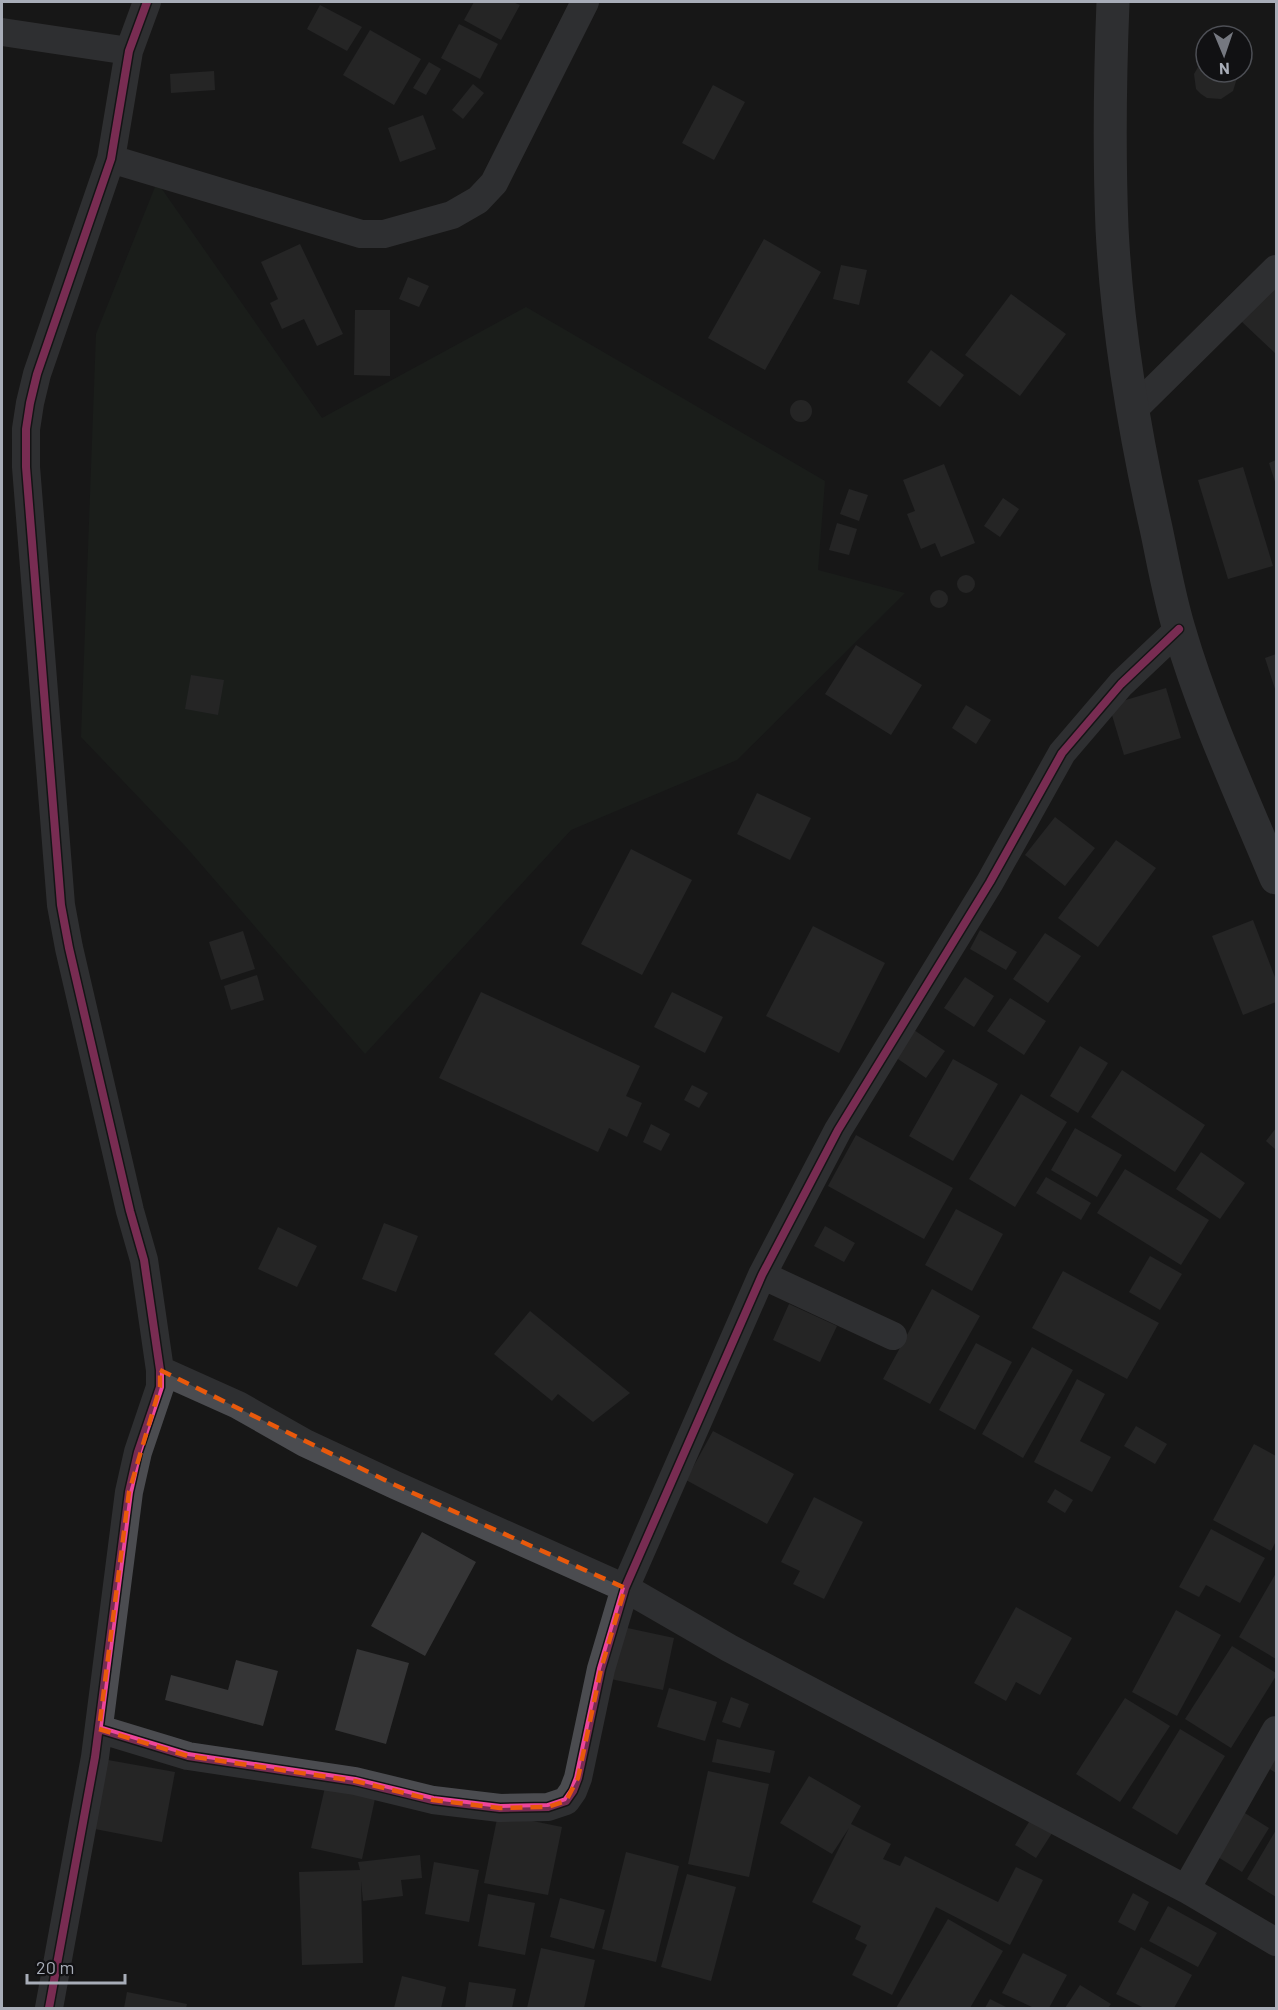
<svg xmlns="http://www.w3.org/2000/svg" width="1278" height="2010" font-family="Barlow,sans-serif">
	<rect width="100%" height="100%" fill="#171717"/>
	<path fill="#1d241e" d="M157 182 322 418 526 307 825 481 818 570 905 593 737 760 571 830 365 1054 187 848 81 737 96 334Z"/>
	<path fill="#353536" d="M474 2H513L520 5 501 40 464 20Z
		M320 5 362 27 347 51 307 29Z
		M459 24 498 44 480 79 441 58Z
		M370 30 421 59 394 105 343 75Z
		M1206 58V72H1236L1237 78 1233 91 1221 99 1207 98 1201 94 1196 89 1194 74 1201 62Z
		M429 62 441 69 426 95 413 88Z
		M214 71 215 90 171 93 170 74Z
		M473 84 484 93 463 119 452 110Z
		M713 85 745 102 714 160 682 143Z
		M423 115 436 149 400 162 388 128Z
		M764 239 821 272 765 370 708 338Z
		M300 244 343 334 317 346 304 319 282 329 270 303 278 299 261 262Z
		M841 265 867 270 859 305 833 299Z
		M408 277 429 286 419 307 399 299Z
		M1276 284V354L1241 321Z
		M1011 294 1066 334 1020 396 965 355Z
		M355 310H390V376L354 375Z
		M931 350 964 375 940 407 907 382Z
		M790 411a11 11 0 1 1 22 0a11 11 0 1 1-22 0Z
		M1276 460V485L1269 463Z
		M944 464 975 543 941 557 935 543 921 549 907 514 915 511 903 480Z
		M1243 467 1273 566 1228 579 1198 480Z
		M849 489 868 495 859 521 840 514Z
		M1003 498 1019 509 1000 537 984 526Z
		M837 523 857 529 849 555 829 550Z
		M957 584a9 9 0 1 1 18 0a9 9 0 1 1-18 0Z
		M930 599a9 9 0 1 1 18 0a9 9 0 1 1-18 0Z
		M856 645 922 685 891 735 825 694Z
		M1276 654V692L1265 658Z
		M191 675 224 680 218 715 185 709Z
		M1166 688 1181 738 1124 755 1109 705Z
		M966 705 991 720 976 744 952 728Z
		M757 793 811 818 790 860 737 834Z
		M1055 817 1095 848 1065 886 1025 855Z
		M1116 840 1156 868 1098 947 1058 918Z
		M631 849 692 880 642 975 581 944Z
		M1253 920 1276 980V1002L1243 1015 1212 936Z
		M813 926 885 963 839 1053 766 1016Z
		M980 930 1017 952 1006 970 970 949Z
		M243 931 255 969 221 980 209 942Z
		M1045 933 1081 956 1048 1003 1013 979Z
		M257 975 264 1000 231 1010 224 986Z
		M965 977 994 996 974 1027 944 1008Z
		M481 992 640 1066 626 1096 642 1103 627 1137 609 1128 598 1152 439 1078Z
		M672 992 723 1017 705 1053 654 1027Z
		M1010 998 1046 1021 1024 1055 987 1031Z
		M914 1030 945 1051 926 1078 895 1057Z
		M1080 1046 1108 1063 1078 1113 1050 1096Z
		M953 1059 998 1084 953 1161 909 1136Z
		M1122 1070 1205 1125 1175 1172 1091 1117Z
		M692 1085 708 1093 699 1108 684 1100Z
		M1021 1094 1067 1122 1015 1207 969 1179Z
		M651 1124 670 1134 661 1151 643 1142Z
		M1075 1128 1122 1155 1097 1197 1051 1170Z
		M1276 1128V1150L1266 1141Z
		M856 1135 953 1188 924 1239 828 1186Z
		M1201 1152 1245 1183 1220 1219 1176 1189Z
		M1125 1169 1209 1220 1181 1265 1097 1213Z
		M1046 1177 1091 1203 1081 1220 1036 1193Z
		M956 1209 1003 1234 972 1291 925 1265Z
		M384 1223 418 1236 396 1292 362 1279Z
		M825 1226 855 1243 844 1262 814 1246Z
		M278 1227 317 1246 297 1287 258 1269Z
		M1150 1256 1182 1274 1160 1310 1129 1292Z
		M1063 1271 1159 1323 1127 1379 1032 1328Z
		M932 1289 980 1316 930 1404 883 1379Z
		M789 1304 837 1326 820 1362 773 1340Z
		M530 1311 630 1393 593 1422 558 1394 552 1401 494 1354Z
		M976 1343 1012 1362 975 1430 939 1410Z
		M1032 1347 1073 1370 1023 1458 982 1434Z
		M1077 1379 1105 1394 1080 1441 1111 1457 1092 1492 1034 1462Z
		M1136 1426 1167 1444 1155 1464 1124 1446Z
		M713 1431 794 1474 767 1524 686 1480Z
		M1254 1444 1276 1456V1541L1271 1551 1213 1520Z
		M1055 1489 1073 1500 1065 1513 1047 1502Z
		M814 1497 863 1522 824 1599 793 1584 800 1571 781 1562Z
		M1211 1529 1265 1558 1240 1603 1206 1585 1199 1597 1179 1587Z
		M422 1532 476 1562 425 1656 371 1626Z
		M1276 1573V1659L1239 1637Z
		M1016 1607 1072 1638 1040 1695 1016 1682 1006 1701 974 1683Z
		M1176 1610 1221 1635 1177 1716 1132 1692Z
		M618 1626 674 1638 663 1690 606 1678Z
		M1232 1646 1276 1673V1676L1231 1748 1185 1719Z
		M357 1649 409 1663 386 1744 335 1730Z
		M236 1660 278 1671 263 1726 165 1700 171 1675 228 1690Z
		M669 1688 717 1702 705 1741 657 1727Z
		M731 1697 749 1704 740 1728 722 1722Z
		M1125 1698 1170 1726 1120 1802 1076 1774Z
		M1180 1729 1225 1756 1177 1835 1132 1808Z
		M717 1739 775 1751 770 1773 712 1762Z
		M1276 1748V1773L1265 1766Z
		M108 1760 175 1772 162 1842 95 1829Z
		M708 1771 769 1784 749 1877 688 1864Z
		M809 1776 861 1806 851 1824 891 1844 883 1859 900 1866 905 1856 998 1902 1016 1867 1043 1880 1010 1945 936 1907 892 1995 852 1975 867 1945 855 1939 861 1926 812 1902 849 1828 832 1854 780 1823Z
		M326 1783 376 1794 362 1859 311 1848Z
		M1240 1810 1269 1828 1242 1872 1213 1854Z
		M498 1814 562 1827 548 1895 484 1883Z
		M1032 1817 1054 1830 1036 1858 1015 1845Z
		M1276 1830V1897L1247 1879Z
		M626 1852 679 1866 656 1962 602 1949Z
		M420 1855 422 1878 401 1880 403 1896 363 1901 361 1881 363 1963 302 1965 299 1872 360 1870 358 1862Z
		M434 1862 479 1870 469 1922 425 1914Z
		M687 1874 736 1887 711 1981 661 1967Z
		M1133 1893 1149 1902 1135 1931 1118 1922Z
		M488 1894 535 1903 525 1955 478 1946Z
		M560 1898 605 1910 594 1949 550 1937Z
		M1168 1906 1217 1933 1198 1967 1149 1941Z
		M948 1919 1003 1951 970 2008H896Z
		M1141 1947 1192 1975 1174 2008H1144L1116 1994Z
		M541 1948 595 1960 584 2008H527Z
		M1023 1953 1067 1975 1049 2008H1034L1002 1993Z
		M402 1976 446 1987 441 2008H394Z
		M469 1982 516 1989 512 2008H465Z
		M1080 1985 1111 2004 1108 2008H1065Z
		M127 1992 187 2004 186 2008H124Z
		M990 1999 1008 2008H985Z"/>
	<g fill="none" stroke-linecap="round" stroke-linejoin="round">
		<path stroke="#4b4c50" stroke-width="28" d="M2 32 129 51
			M111 159 361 234H384L452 215 478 200 494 183 585 2
			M1133 410 1276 269
			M762 1275 893 1336
			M160 1370 238 1405 305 1443 395 1485 625 1588 729 1648 1186 1889 1276 1942
			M99 1729 188 1756 355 1781 433 1800 500 1808 548 1807 566 1801 573 1791 578 1778 601 1669 625 1588 762 1275 838 1130 990 882 1062 753 1121 684 1179 629
			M1186 1889 1276 1730
			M49 2008 95 1757 129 1492 138 1452 160 1387V1370L144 1260 130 1211 69 948 61 905 26 467V429L30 403 37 374 111 159 129 51 147 2"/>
		<path stroke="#4b4c50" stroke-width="33" d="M1113 2C1110 77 1109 153 1112 228 1117 328 1134 430 1156 528 1163 561 1169 596 1179 629 1204 715 1242 796 1276 878"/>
		<defs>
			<path id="cycleway" d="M99 1729 188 1756 355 1781 433 1800 500 1808 548 1807 566 1801 573 1791 578 1778 601 1669 625 1588 762 1275 838 1130 990 882 1062 753 1121 684 1179 629
				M49 2008 95 1757 129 1492 138 1452 160 1387V1370L144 1260 130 1211 69 948 61 905 26 467V429L30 403 37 374 111 159 129 51 147 2"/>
		</defs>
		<use href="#cycleway" stroke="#111113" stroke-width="11"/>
		<use href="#cycleway" stroke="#ed469a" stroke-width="8"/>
	</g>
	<path d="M0 0H1278V2010H0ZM160 1370 395 1485 625 1588 601 1669 578 1778 566 1801 548 1807 500 1808 433 1800 355 1781 188 1756 99 1729 129 1492 160 1387Z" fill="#171717" fill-opacity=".55" fill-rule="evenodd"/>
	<path fill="none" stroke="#e8590c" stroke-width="4.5" stroke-dasharray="12 8" stroke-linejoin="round" d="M160 1370 395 1485 625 1588 601 1669 578 1778 566 1801 548 1807 500 1808 433 1800 355 1781 188 1756 99 1729 129 1492 160 1387Z"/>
	<rect width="1278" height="2010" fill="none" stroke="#a8adb8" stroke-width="6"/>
	<g transform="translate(1224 54) rotate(178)"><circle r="28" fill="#111113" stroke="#4d4f55" stroke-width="1.5"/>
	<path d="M0-4.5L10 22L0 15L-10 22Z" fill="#757880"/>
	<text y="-9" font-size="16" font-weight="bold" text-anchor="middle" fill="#a8adb8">N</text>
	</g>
	<path d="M27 1974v9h98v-9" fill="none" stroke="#a8adb8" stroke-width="3"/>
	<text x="36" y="1974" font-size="18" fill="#a8adb8" stroke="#111113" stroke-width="4.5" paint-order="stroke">20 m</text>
</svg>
